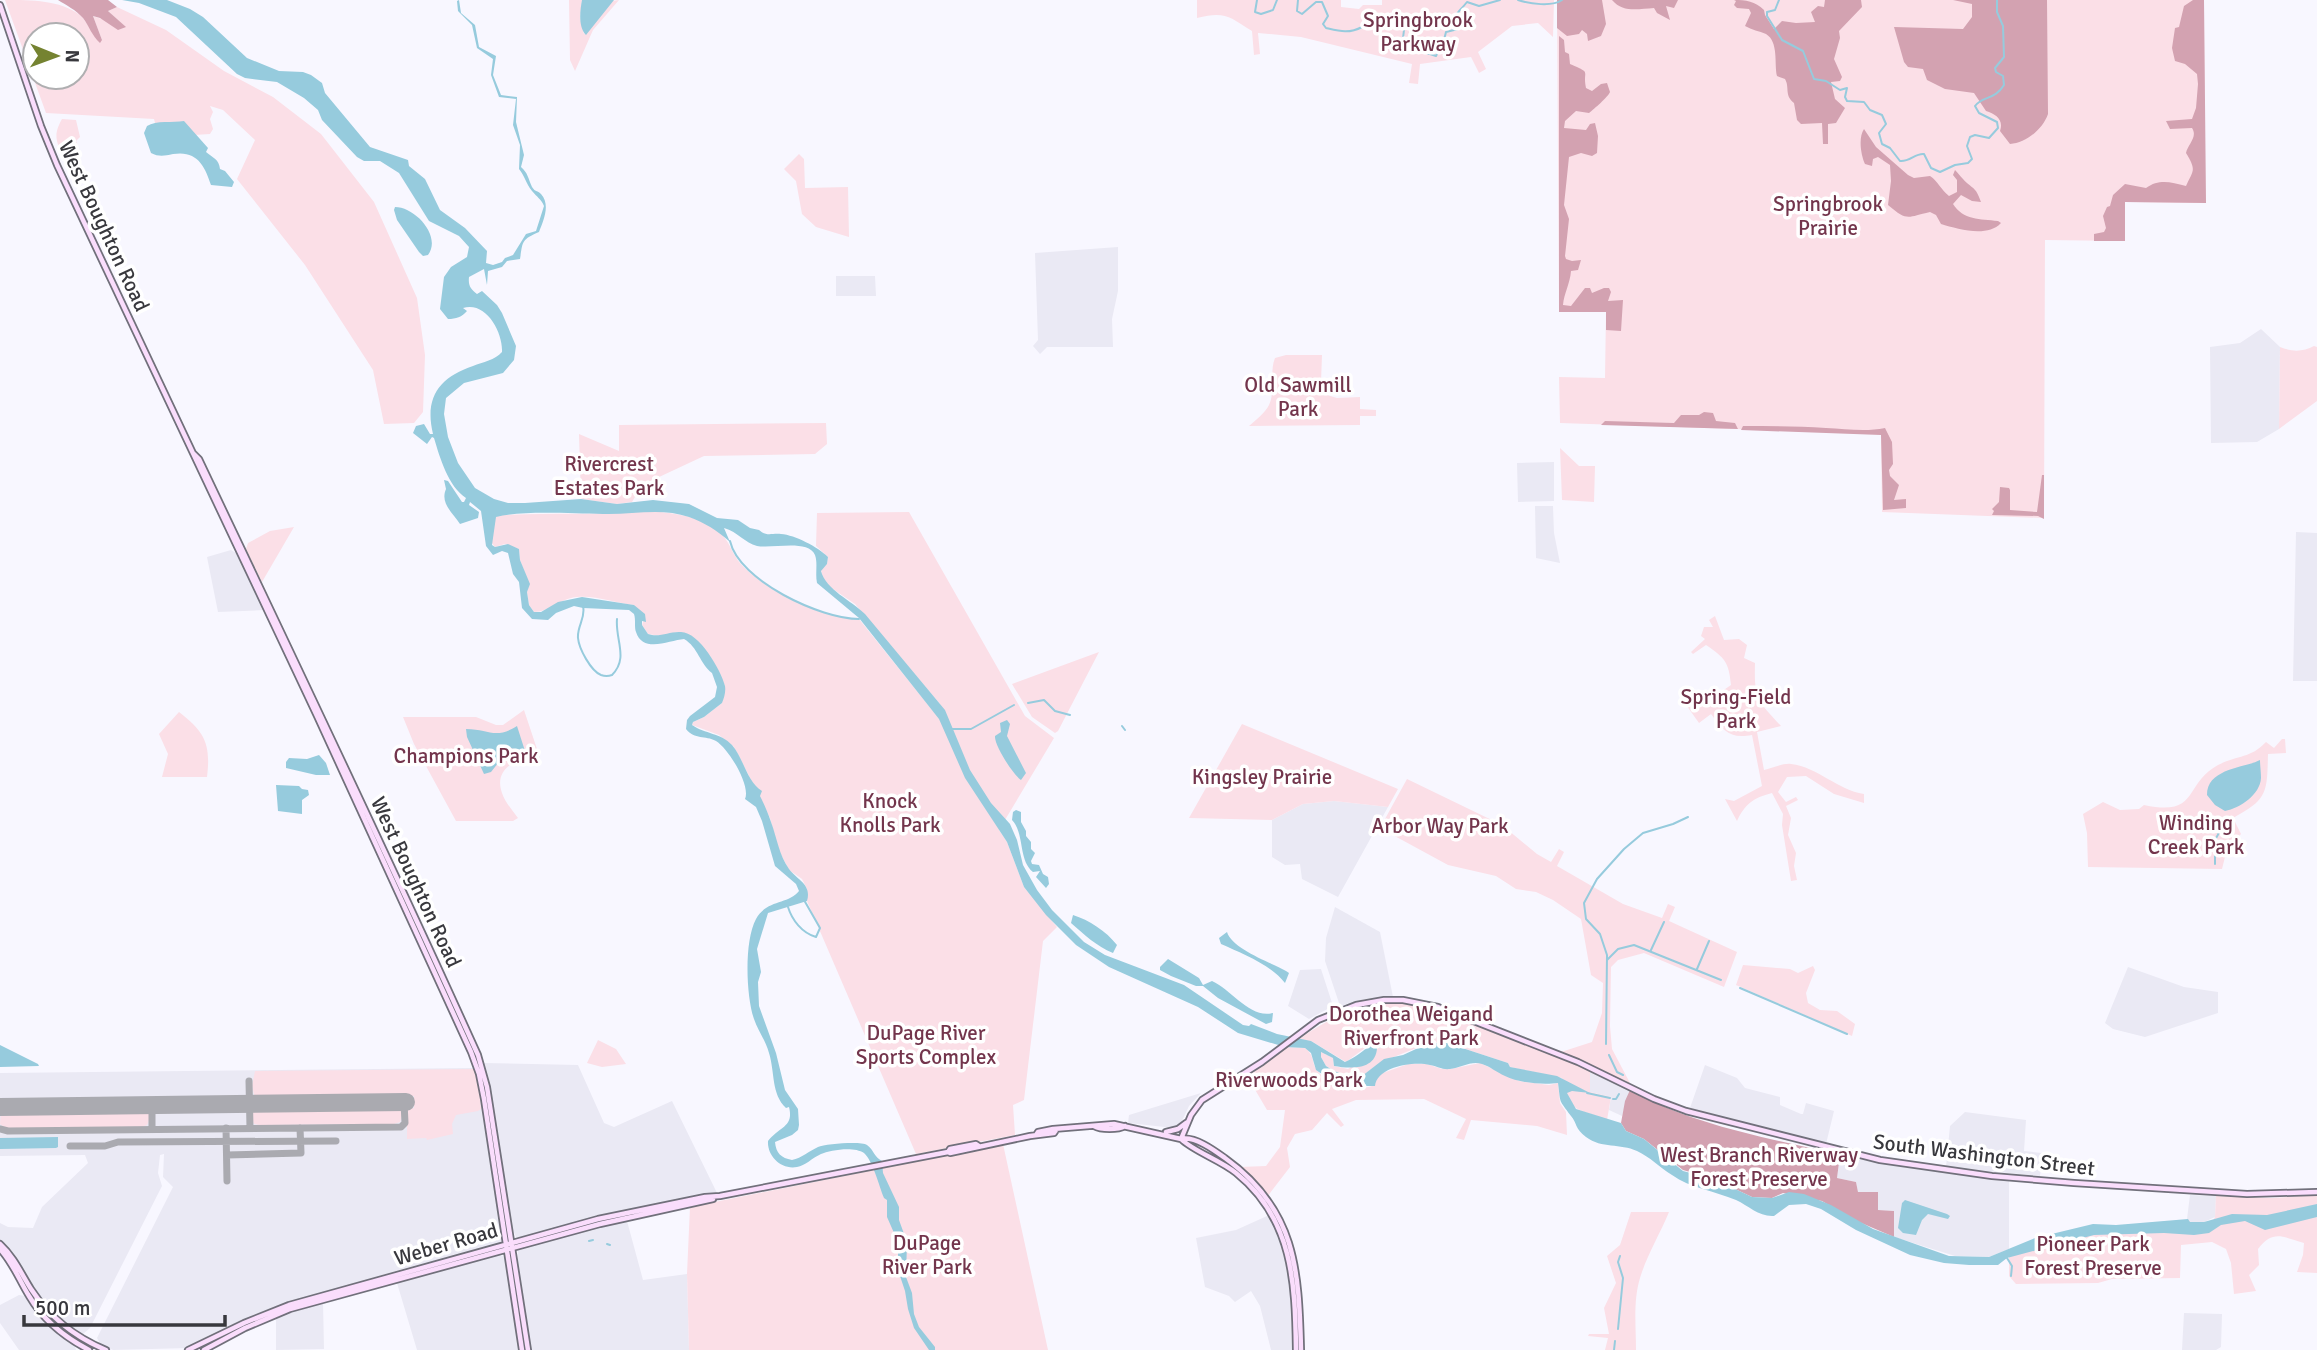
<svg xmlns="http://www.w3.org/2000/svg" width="2317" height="1350" font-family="Signika,sans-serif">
	<rect width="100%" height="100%" fill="#f8f7ff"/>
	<path fill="#eae9f4" d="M1118 247V291L1112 319 1113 347H1047L1040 354 1033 346 1038 340 1035 253Z
		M836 276H875L876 296H836Z
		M2261 329 2280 347 2279 429 2257 442 2211 443 2210 347 2240 343Z
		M1554 462V501L1518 502 1517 463Z
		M1535 506H1553L1554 533 1560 563 1536 558Z
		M2296 532 2317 533V681H2293Z
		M231 550 236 553 242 563 265 610 218 612 207 557Z
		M1334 801 1388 807 1338 897 1302 879 1300 864 1285 865 1272 857V820L1303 804Z
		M1335 907 1380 932 1393 997 1365 999 1340 1006 1325 961 1326 938Z
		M2128 967 2184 987 2218 992V1013L2145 1037 2113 1029 2105 1023Z
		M1321 969 1333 1006 1309 1019 1288 1006 1300 970Z
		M483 1063 578 1065 604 1123 614 1127 672 1101 717 1193 606 1214 526 1237H516L512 1228 493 1105Z
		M1705 1065 1737 1078 1745 1088 1780 1097V1105L1801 1114H1803L1806 1103 1834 1111 1826 1144 1690 1108Z
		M475 1068 486 1121 502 1234 503 1239 498 1244 399 1270 286 1304 256 1314 209 1340 189 1348 113 1350 101 1345 97 1338 173 1187 163 1177 164 1154 160 1155 158 1173 162 1186 90 1328 83 1334 70 1329 49 1309 9 1249 0 1241V1223L8 1227 33 1228 42 1207 88 1163 85 1155 0 1156V1073Z
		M1590 1070 1630 1090 1622 1116 1609 1110 1611 1097 1590 1092Z
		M1201 1093 1189 1106 1181 1123 1174 1128 1128 1123 1129 1115Z
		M1965 1112 2026 1120 2024 1151 2042 1153 2040 1176 1946 1167 1950 1126Z
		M1840 1155 1895 1166 2009 1181V1249L1989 1257 1955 1256 1894 1237V1211L1878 1210 1858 1192 1856 1182 1837 1178Z
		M2190 1195 2216 1196 2215 1217 2204 1222H2189L2187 1219Z
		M1267 1216H1270L1283 1244 1293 1293V1350H1271L1260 1306 1251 1291 1235 1302 1229 1296 1205 1287 1196 1238 1236 1230Z
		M627 1221 643 1280 687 1274 689 1350H530L517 1264 518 1250 565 1235Z
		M499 1255 505 1257 508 1268 520 1350H417L397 1283Z
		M19 1295 26 1296 43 1321 75 1346 76 1350H19L0 1323V1305Z
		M323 1302 324 1349 276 1350V1318L291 1310Z
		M2184 1313 2222 1314 2221 1347 2216 1350H2182Z"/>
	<path fill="#fbdfe7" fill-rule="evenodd" d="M5 0C33 0 59 0 80 15 90 25 89 32 102 40L93 16 125 27 108 11 117 7 166 30 224 71 273 97 321 134 374 202 417 298 425 355 423 412 414 423 384 424 373 370 305 265 237 179 255 140 223 110 210 106 213 112 210 119 213 129 210 134 194 135C185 119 170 124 155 123L154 119 46 113ZM35 35H77V77H35Z
		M569 0H582L580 18 584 34 612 1 619 0 593 30 575 71 570 60Z
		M1197 0H1341V7L1359 9 1363 5H1382V0H1554L1553 37 1538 23 1512 26 1478 52 1486 69 1479 73 1471 57 1420 64 1418 84 1409 83 1412 64 1301 37 1258 33 1260 54 1254 55 1252 31C1229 16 1224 11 1197 18Z
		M1557 0H2204L2205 203 2125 202V241L2045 240 2044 518 1882 512 1881 434 1560 423 1559 377 1605 378 1606 312H1559Z
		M62 119 76 120 80 137 76 141 80 151 79 154 65 160C57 142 52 137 62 119Z
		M799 154 804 159 805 188 848 187 849 237 816 227 802 214 796 181 784 169Z
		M2314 346 2317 347V401L2279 429 2280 347C2292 352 2303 352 2314 346Z
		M1286 355H1322L1321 382 1327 395 1337 398 1360 397V409L1376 410V416H1360V425L1249 426C1256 420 1265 413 1269 405 1276 390 1269 373 1275 358Z
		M826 423 827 444 815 454 704 456 642 485 632 502 617 504 581 499 579 434 619 451V425Z
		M1560 448 1579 466H1595L1594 502 1562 500Z
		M643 511C666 512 691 514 711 526 729 536 729 549 740 563 765 591 822 618 859 619L933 711 940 704 855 604 827 585 823 580 821 569 827 564 828 557 816 546 817 513 909 512 1025 716 1054 738 999 830 1007 842 1024 887 1057 927 1043 941 1024 1100 1013 1105 1015 1135 916 1154 807 901V889L802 879 789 870 778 849 770 818 738 754 733 746 719 735 692 725 693 722 704 717 722 703 725 686 710 656 678 632 660 636 648 634 642 625 644 620 634 605C616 603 595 595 577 597 561 598 549 612 534 612L529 605 527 592 529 584 520 560 519 549 505 544 495 547 491 542 495 517 501 515C549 513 596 515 643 511Z
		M294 527 262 582 246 549 248 543 270 531Z
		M1715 616 1724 640 1739 639 1747 645 1744 658 1755 663C1754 699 1757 700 1781 726L1757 732 1764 770C1772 768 1783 763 1791 764 1818 767 1837 790 1864 794V803L1834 794 1806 776 1787 777 1778 792 1786 802 1796 797 1798 800 1786 806 1791 818 1788 835 1796 853 1794 866 1797 880 1791 881 1782 825 1783 814 1772 793C1753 798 1745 804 1737 821L1725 799 1734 801 1762 786 1752 735C1729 739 1724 731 1711 714L1699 723 1684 702 1698 693 1715 696 1731 685C1729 662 1725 658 1706 645L1693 654 1691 652 1705 639 1701 636 1704 627H1713L1709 620Z
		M1099 652 1058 731 1055 733 1032 717 1012 684Z
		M524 710 540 758C518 756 493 768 502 793 505 802 512 810 518 818L513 821H456L414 744 403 717H476L496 725H503Z
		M179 712C205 732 211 744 207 777H162L168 754 159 734Z
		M1242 724 1398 789 1388 807 1334 801 1303 804 1272 820 1189 818Z
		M2282 739H2285L2286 753 2268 754C2267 793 2268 799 2233 818L2241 834 2227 849 2222 869 2088 867 2087 833 2083 814 2103 802 2120 810 2139 809 2144 805C2200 817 2183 784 2218 765 2237 755 2250 759 2266 742L2274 748Z
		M1407 779 1502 825 1537 854 1551 862 1559 849 1564 852 1557 866 1623 904 1662 918 1668 904 1675 907 1669 921 1737 952 1724 987 1644 953 1618 960 1611 967 1610 1026 1612 1049 1630 1083 1561 1052 1592 1042 1602 1013 1603 983 1591 975 1581 919 1553 900 1536 892 1516 889 1496 876 1448 865 1380 828Z
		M1743 965 1790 969 1798 973 1813 966 1815 970 1806 993 1808 1003 1820 1010 1837 1011 1855 1024 1852 1036 1736 985Z
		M1388 1003 1417 1005 1443 1012 1590 1070V1092L1611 1097 1607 1120C1575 1106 1573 1117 1562 1078L1510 1067 1508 1063 1447 1043H1429L1381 1062 1362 1076 1354 1078 1336 1072 1326 1066 1321 1057V1052L1333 1058 1334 1066 1348 1069 1391 1038 1369 1045 1346 1062 1311 1041 1298 1040C1326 1019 1353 1008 1388 1003Z
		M598 1040 616 1049 626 1064 602 1067 587 1063Z
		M1286 1047 1305 1048C1313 1054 1312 1059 1315 1067 1323 1084 1360 1092 1375 1085V1079L1380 1074 1408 1064H1427L1442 1069H1450L1480 1063 1519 1081 1549 1085 1558 1083 1560 1103 1566 1112 1567 1135 1537 1126 1471 1120 1464 1140 1456 1138 1466 1119 1424 1099 1356 1100 1332 1109 1344 1125 1341 1127 1327 1113 1312 1130 1295 1134 1287 1148 1290 1167 1267 1197 1240 1167 1266 1166 1280 1147 1285 1110H1267L1247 1076Z
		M474 1069 479 1084 481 1109 478 1111 456 1115 452 1124 453 1134 427 1140 426 1138 407 1139V1109L414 1108V1096L255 1098 252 1086 255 1071Z
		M400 1108 402 1115 400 1122 394 1124 260 1125 254 1124 252 1118 254 1109Z
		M148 1110 150 1118 147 1125 142 1127 7 1129 0 1124 1 1112Z
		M1003 1144 1048 1350H689L687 1274 690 1207Z
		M2317 1195V1273L2297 1272 2303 1255 2304 1243C2283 1237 2273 1229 2258 1249L2259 1265 2249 1275 2256 1291 2234 1294 2231 1263 2226 1249 2212 1242 2181 1245 2180 1278 2112 1279 2098 1283 2016 1284 2009 1276V1256L2080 1230 2208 1228 2215 1217 2216 1196 2272 1198Z
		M1631 1212H1669C1660 1234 1647 1255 1640 1278 1633 1301 1636 1326 1636 1350H1605L1608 1338 1588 1336 1589 1334H1609L1604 1308 1616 1283 1607 1256 1620 1245Z"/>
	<path fill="#d3a2b1" d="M58 0H108L117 7 108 11 126 27 118 30 100 18 93 16 102 40 100 43C92 36 89 26 83 18 76 10 66 5 58 0Z
		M1557 0H1602L1606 24 1601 36 1588 41 1587 34 1582 30 1579 34 1567 36 1557 28Z
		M1612 0H1678L1674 8 1666 6 1670 20 1657 13 1654 8C1638 9 1623 13 1612 0Z
		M1734 0C1746 0 1755 1 1764 10L1765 15 1774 29 1782 21 1796 23 1815 22 1811 12 1818 6 1824 7 1825 0H1861L1862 7 1839 31 1840 38 1834 59 1842 77 1840 81 1831 82 1835 99 1845 108 1836 123 1828 124V144H1823L1822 123 1801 124 1797 120 1794 103C1784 95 1790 88 1785 79L1777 76C1774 64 1779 42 1766 34 1759 31 1752 30 1745 26L1751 13 1749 9 1737 8 1734 5 1736 1Z
		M1953 0H2047L2048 114C2043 129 2026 143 2010 144L2000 131C2004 120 1996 114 1986 111L1974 93 1945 89 1927 80 1923 69 1908 67 1904 62 1894 27 1963 29 1972 17V4Z
		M2193 0H2204L2206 203 2125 202V241H2094V234L2104 232 2106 228 2103 216 2107 207 2110 206 2113 195 2125 184 2146 188C2159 179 2170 182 2186 186 2193 170 2197 171 2186 153 2188 144 2198 137 2192 128L2170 129 2166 121 2192 119 2196 108 2198 84 2197 74 2185 64 2175 61 2172 48 2175 28 2179 27 2184 6Z
		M1559 36 1564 40 1565 52 1569 54 1570 64C1593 74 1582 69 1586 88L1592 91 1601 84 1607 83 1610 92C1608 97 1594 109 1589 113L1576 111 1565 121 1564 128 1586 130 1590 124 1595 123 1598 136 1597 153 1592 156 1581 153 1569 157 1564 205 1569 219 1565 256 1566 259 1572 261 1581 260 1578 270 1571 271C1570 284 1564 293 1563 305L1571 306 1585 288H1590L1592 293 1604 288H1609L1611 292 1608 301 1623 300 1621 331 1606 330V312H1559Z
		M1864 129 1876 147 1908 175 1914 178 1930 176C1938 181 1941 190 1949 196L1957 192V180L1953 175 1955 170C1958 173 1960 176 1963 179 1973 190 1975 185 1981 202L1972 201 1961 195 1953 204C1963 220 1980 219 1998 221L2001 223C1987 238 1958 229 1941 224L1936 215 1930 212C1907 217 1908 222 1888 205L1891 181 1890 165 1878 157 1873 159 1872 166 1865 164C1861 155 1858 138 1864 129Z
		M1704 412 1713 413 1716 421 1735 423 1738 429 1601 425 1605 421 1674 423 1681 415H1699Z
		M1743 426C1771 426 1799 426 1826 428 1846 429 1866 432 1885 428L1892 442 1893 464 1889 470 1890 476 1899 485 1894 500 1906 499V508L1883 510 1881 435 1741 430Z
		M2042 475H2044V519L2038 516 1992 515 1994 511 1992 509 1999 502 2000 487 2009 488 2010 490V510L2037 512Z
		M1630 1090C1694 1126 1770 1138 1840 1155L1837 1178 1856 1182 1858 1192H1878V1210L1894 1211V1237L1852 1219 1822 1201 1783 1193 1772 1198 1752 1197 1714 1179 1683 1170 1644 1139 1626 1131 1621 1123 1625 1101Z"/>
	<path fill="#96cbdd" d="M122 0H167L190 9 203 17 247 58 279 71 303 72 311 75 322 83 325 93 370 147 408 160 409 166 425 179 440 210 465 228 487 251 486 263 493 265 502 262 505 258 513 255 526 234 536 231 544 206C541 199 537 197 532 191 526 184 525 176 519 169L520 145 513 125 516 99 499 97 491 75 493 59 477 48 472 25 458 11 457 1 459 0 461 13 475 25 479 47 496 56 493 75 501 95 517 97 516 122 524 155 521 167C528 173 528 178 532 187 536 193 536 189 541 194 551 205 543 221 539 232 521 240 523 241 520 259L507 261 502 267 488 271 487 285 484 269 469 277C468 286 471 289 477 294L482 291 497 305 502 313 516 346 514 360 503 373 464 383 446 398 444 414 448 437 458 463 475 488 494 499 508 503H525L581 499 617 504 653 500 689 504 717 518 738 520 750 528 759 530C767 537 771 533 781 534 795 535 818 547 828 557L827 564 821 571C826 590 851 600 865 614L945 710 970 770 991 803 1010 824 1017 840 1023 865 1037 890 1052 910 1084 942 1105 955 1184 985 1243 1025 1249 1026 1251 1024 1277 1034 1311 1041 1345 1062C1366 1053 1366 1042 1394 1038L1391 1046 1377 1048C1376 1070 1351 1069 1334 1066L1333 1058 1321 1052V1057L1326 1066 1334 1071 1354 1078 1362 1076 1384 1059 1403 1055 1429 1043H1447L1508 1063 1510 1067 1557 1076 1590 1093 1572 1091 1567 1093 1576 1109 1621 1123 1626 1131 1644 1139 1683 1171 1714 1179 1752 1197 1772 1198 1789 1192 1804 1194 1831 1205 1873 1229 1949 1256 1989 1257 2035 1238 2093 1224 2116 1225 2188 1219 2190 1222H2204L2232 1214 2267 1215 2317 1204V1217L2265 1230 2245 1221 2221 1225 2209 1233 2194 1235 2164 1233 2094 1235 2007 1258 1998 1265H1969L1944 1263 1910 1255 1856 1230 1821 1209 1806 1204 1789 1205 1774 1216C1759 1217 1749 1206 1736 1200 1715 1191 1690 1188 1672 1175 1659 1167 1650 1157 1637 1151 1620 1143 1602 1149 1586 1137 1575 1129 1577 1123 1571 1116 1558 1098 1561 1105 1558 1083 1543 1085 1519 1083 1505 1076 1496 1072 1491 1067 1482 1064 1472 1060 1460 1068 1450 1069 1442 1070 1437 1066 1430 1065 1413 1061 1377 1067 1375 1086H1348L1332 1081 1316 1070 1311 1053 1305 1048 1285 1047 1238 1033 1198 1007 1109 967 1076 945 1046 915 1024 887 1007 842 965 778 939 719 859 618 817 583C815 574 818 563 815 555 808 539 773 549 757 546 745 543 738 532 724 528L730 542C717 530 705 523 689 517 661 507 632 515 603 514 572 514 525 510 496 517L492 545 495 547 508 544 519 549 520 560 530 584 527 592 529 605 534 612H541L558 602 582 597 634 605 645 614 646 622 642 621V625L648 634C660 638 669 631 681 632 699 632 721 670 725 686 726 692 724 698 722 703L704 717 693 722 692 725C705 734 721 733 732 745 744 759 747 782 762 791L760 796C764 804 768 813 771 822 777 838 779 855 789 869 797 880 812 884 807 901L768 913 757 949 761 972 758 982 759 1006 776 1053 785 1090 798 1109 799 1125 798 1130 792 1135 775 1142C776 1153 781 1158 792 1160 802 1158 809 1151 818 1147 825 1144 861 1141 867 1145 874 1150 874 1157 882 1161L883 1173 899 1207V1220L907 1242 906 1277 912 1293 914 1314 919 1327 935 1347V1350H929L914 1328 908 1309 905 1291 898 1270V1242L887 1217V1200L884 1198C879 1186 873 1161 864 1153 854 1146 830 1150 821 1154 812 1158 805 1166 797 1167 781 1170 767 1156 768 1141 780 1126 794 1127 789 1107L786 1108C771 1094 775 1072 769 1053 766 1041 758 1031 754 1019 746 996 744 941 756 919 767 899 788 905 799 891L796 884 775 866 762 821 756 807 745 799C751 786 729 749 716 741 705 735 695 740 686 729L687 720 690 716 715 697 717 687 712 673C700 664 698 647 684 639 670 640 643 654 636 632 634 627 636 620 634 614L629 610 583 608 574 606 556 613 548 620 532 619 522 608 519 582 513 574 508 553 502 551 493 555 486 546 481 511 470 502 469 505 479 512 478 518 460 524C452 512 440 503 446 489L444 480 448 481 462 502H464L466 498C448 486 440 458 434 438L432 437 427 444 413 433 416 426 424 424 430 434H433C424 397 440 377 473 366 483 362 495 360 502 352 503 332 486 301 463 308L467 311C462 317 456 319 448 319L440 309 444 277 451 267 467 257 469 247 459 236 429 221 399 173 380 161H364L357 157 322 120 318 110 304 98 277 82 245 78 237 74 176 17 139 3Z
		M582 0H614L586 35C578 27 580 11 582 0Z
		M184 121 208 148 206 152C213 158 219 159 220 169L225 171 234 182 232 187 211 185C205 166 197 150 173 154 164 156 159 157 151 153L144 133 147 126C156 120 173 123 184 121Z
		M395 207C415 207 442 236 428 255L423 256 419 252 397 220 394 210Z
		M1007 720 1010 724 1007 736 1026 773 1021 780C1014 776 994 745 995 736L1001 732 1000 723Z
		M517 726 525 751 510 748 491 772 484 774 467 737 466 729C489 729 495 740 517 726Z
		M319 755 326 763 330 775H316L286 768V762L289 758 307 759Z
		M2260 760C2260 765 2261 772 2261 778 2260 795 2240 808 2225 811L2215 805 2207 795C2207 768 2245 768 2260 760Z
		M276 785 299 786 302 789 308 790 309 795 302 800V814L278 811Z
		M1016 810 1021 812V822L1026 831V836L1031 842V849L1035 853 1031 861 1032 864 1039 865 1043 874 1048 877 1049 884 1046 888 1036 877 1040 871 1033 872C1018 860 1025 834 1012 820L1013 812Z
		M1073 915C1089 920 1106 931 1117 945L1113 953C1096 946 1085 935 1071 923Z
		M1227 932C1232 949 1270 962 1286 971L1289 973 1285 983C1270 964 1241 953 1221 944L1219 938Z
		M1168 959 1199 978 1203 985 1212 981C1232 990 1250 1019 1273 1013L1272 1022 1266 1024 1218 998 1203 986H1196L1171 976 1160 970V967Z
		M0 1045 38 1064 39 1066 0 1067Z
		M58 1137V1147L56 1148 0 1149V1138Z
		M1905 1200 1947 1214 1950 1216 1948 1219 1928 1214 1922 1220 1916 1235 1903 1233 1898 1228 1902 1203Z"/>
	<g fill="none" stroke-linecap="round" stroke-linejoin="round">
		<path stroke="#96cbdd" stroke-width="2" d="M1257 0 1255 12 1261 14 1273 10 1277 0
			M1298 0 1297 11 1302 14 1316 2H1322L1328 16 1323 24 1326 28C1339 31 1349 34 1362 27
			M1518 0C1530 4 1552 7 1562 0
			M1779 0 1775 10 1767 12V16L1782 40 1803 51 1814 79 1826 81 1840 90 1847 88 1845 97 1847 101 1864 102 1870 110 1882 115 1886 124 1879 133 1882 144 1890 148 1900 161C1910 162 1915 153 1924 154L1931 168 1940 172 1955 165 1968 163 1972 159 1967 146 1970 137 1975 135 1989 138 1998 128 1997 122 1979 113 1975 106C1982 96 1995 100 2004 85L2003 76 1996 72 1995 68 2004 57 2003 26 1997 12V0
			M1373 23 1389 22 1393 14H1402L1405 22 1403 38C1417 53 1417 50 1436 56L1438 52 1430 45 1429 38 1441 43 1444 40 1446 32 1458 29C1453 12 1457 15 1467 2L1479 6 1500 0
			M730 541C739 581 821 619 859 619
			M583 606C586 618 577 626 578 638 579 649 591 671 601 675 604 676 609 676 612 675 629 658 615 640 617 619
			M1028 703 1044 700 1055 711 1070 715
			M1122 726 1125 730
			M952 729H971L1014 705
			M2215 864V851L2219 846 2215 840 2220 831
			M788 907C792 920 802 933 816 937L820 928 804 900
			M1651 950 1664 922
			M1607 960 1618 949 1634 945 1721 980
			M1697 969 1709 941
			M1740 988 1847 1034
			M1606 1044 1607 955 1600 934 1586 919 1584 903 1597 879 1624 849 1643 833 1673 824 1688 817
			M1609 1055 1617 1072 1623 1075
			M1587 1093 1610 1098
			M1613 1099H1616L1619 1094
			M589 1241 593 1240
			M607 1244 610 1245
			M2007 1258 2012 1266 2011 1276
			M1618 1329 1623 1278 1618 1262 1620 1256
			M1614 1350 1615 1341"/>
		<path stroke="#aaaab0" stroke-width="7" d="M249 1081 250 1128
			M152 1105V1129
			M226 1128 227 1181
			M0 1129 8 1131 401 1127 405 1123 404 1102
			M70 1146H105L118 1142 336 1141
			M227 1155 301 1153 300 1128"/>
		<path stroke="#aaaab0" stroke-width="18" d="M0 1107 406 1102"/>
		<defs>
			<path id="secondary" d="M0 5 41 126 57 165 317 716 471 1052 479 1074 484 1099 522 1350
				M194 454 199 459C293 657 388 855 478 1055L487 1087 528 1350
				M1094 1126C1101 1130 1118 1130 1125 1126
				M1166 1132 1178 1129 1186 1123
				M1036 1135 1038 1132 1053 1129 1114 1124 1181 1139C1195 1136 1214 1150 1225 1158 1296 1209 1299 1269 1301 1350
				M1181 1139 1191 1115 1202 1100 1262 1062 1318 1020 1356 1005 1384 1000H1403L1438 1007 1499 1031 1578 1062 1654 1099 1686 1111 1880 1160 1992 1176 2074 1183 2247 1194 2317 1192
				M1181 1139C1193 1151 1220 1160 1236 1173 1293 1219 1295 1283 1296 1350
				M948 1152 950 1149 976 1144 979 1146
				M0 1244C14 1257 21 1273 31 1289 50 1318 75 1337 106 1350
				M0 1249C13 1263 19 1280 29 1296 43 1320 64 1337 89 1350
				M188 1350 244 1323 289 1305 598 1219 705 1197 720 1196 948 1152 950 1153 1030 1136 1054 1133 1056 1130
				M204 1350 245 1328 290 1309 600 1224 713 1199"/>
		</defs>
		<use href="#secondary" stroke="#71707b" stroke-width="8"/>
		<use href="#secondary" stroke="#faddfc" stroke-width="4.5"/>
	</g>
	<g text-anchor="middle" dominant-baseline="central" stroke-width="7" stroke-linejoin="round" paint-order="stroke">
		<g font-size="21" fill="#73354c" stroke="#fff">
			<text x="1418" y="20">Springbrook<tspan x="1418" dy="24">Parkway</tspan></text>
			<text x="1828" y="204">Springbrook<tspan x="1828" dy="24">Prairie</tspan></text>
			<text x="1298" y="385">Old Sawmill<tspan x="1298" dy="24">Park</tspan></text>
			<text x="609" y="464">Rivercrest<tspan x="609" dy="24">Estates Park</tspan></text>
			<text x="1736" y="697">Spring-Field<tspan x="1736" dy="24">Park</tspan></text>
			<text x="466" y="756">Champions Park</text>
			<text x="1262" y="777">Kingsley Prairie</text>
			<text x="890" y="801">Knock<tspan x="890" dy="24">Knolls Park</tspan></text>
			<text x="2196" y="823">Winding<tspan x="2196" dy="24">Creek Park</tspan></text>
			<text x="1440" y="826">Arbor Way Park</text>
			<text x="1411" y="1014">Dorothea Weigand<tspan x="1411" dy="24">Riverfront Park</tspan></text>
			<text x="926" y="1033">DuPage River<tspan x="926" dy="24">Sports Complex</tspan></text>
			<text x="1289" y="1080">Riverwoods Park</text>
			<text x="1759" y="1155">West Branch Riverway<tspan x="1759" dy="24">Forest Preserve</tspan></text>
			<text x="927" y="1243">DuPage<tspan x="927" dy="24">River Park</tspan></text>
			<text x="2093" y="1244">Pioneer Park<tspan x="2093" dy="24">Forest Preserve</tspan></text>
		</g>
		<g font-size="21" fill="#38383d" stroke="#fff">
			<text transform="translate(104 226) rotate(65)">West Boughton Road</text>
			<text transform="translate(416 882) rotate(65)">West Boughton Road</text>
			<text transform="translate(1984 1155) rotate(7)">South Washington Street</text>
			<text transform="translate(446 1244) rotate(-16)">Weber Road</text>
		</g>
	</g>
	<g transform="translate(56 56) rotate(91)"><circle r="33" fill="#ffffff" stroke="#afafb1" stroke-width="2"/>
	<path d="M0-5L12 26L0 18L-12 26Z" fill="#758331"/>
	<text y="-10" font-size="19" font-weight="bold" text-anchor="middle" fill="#38383d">N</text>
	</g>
	<path d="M24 1315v10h201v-10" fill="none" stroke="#38383d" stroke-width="3.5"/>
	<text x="35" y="1315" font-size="21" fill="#38383d" stroke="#ffffff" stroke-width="5" paint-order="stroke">500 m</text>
</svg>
